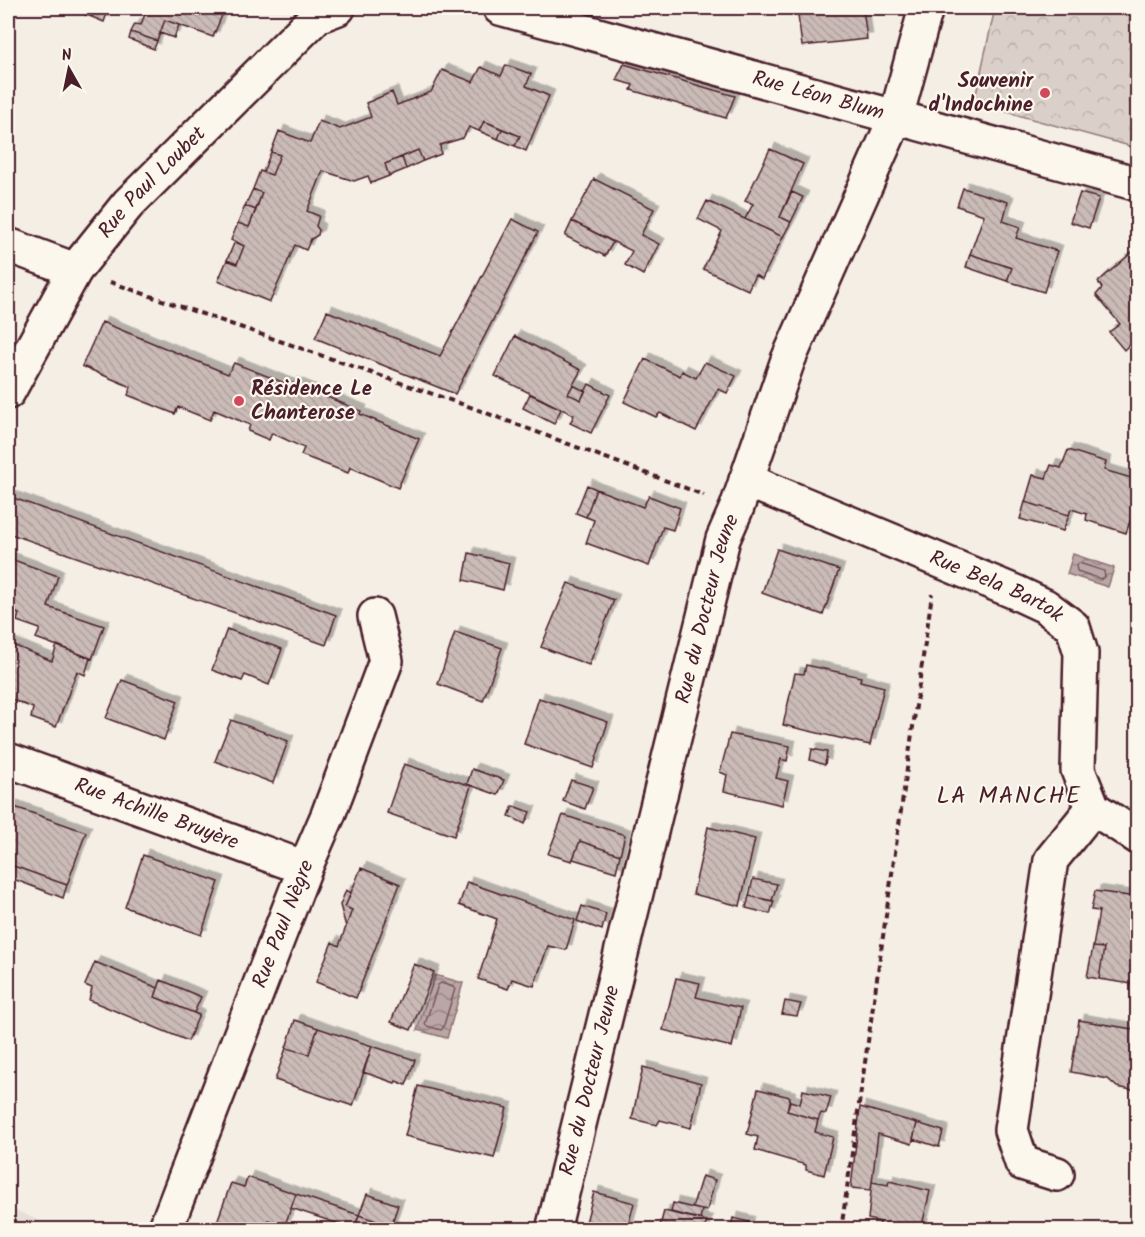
<svg xmlns="http://www.w3.org/2000/svg" width="1145" height="1237" font-family="Kalam,sans-serif">
	<defs>
		<pattern id="forest-crowns" width="20" height="18" patternUnits="userSpaceOnUse" patternTransform="scale(1.5)"><rect width="20" height="18" fill="#dbd0c9"/><path d="M2 6a3 3 0 1 1 6 0M12 15a3 3 0 1 1 6 0" fill="none" stroke="#bdb2ad"/></pattern>
		<pattern id="water-waves" width="16" height="10" patternUnits="userSpaceOnUse" patternTransform="scale(1.5)"><rect width="16" height="10" fill="#baa7a5"/><path d="M0 5q4-4 8 0t8 0" fill="none" stroke="#998787"/></pattern>
		<pattern id="building-back-hatch" width="6" height="6" patternUnits="userSpaceOnUse" patternTransform="scale(1.5)"><rect width="6" height="6" fill="#cabbb6"/><path d="M-1 5l2 2M0 0l6 6M5-1l2 2" fill="none" stroke="#afa09d"/></pattern>
		<filter id="shadow"><feDropShadow dx="5.5" dy="-5.5" stdDeviation="0" flood-color="#0004"/></filter>
	</defs>
	<rect width="100%" height="100%" fill="#f4eee4"/>
	<filter id="ink" filterUnits="userSpaceOnUse"><feTurbulence type="fractalNoise" baseFrequency=".0167" numOctaves="2"/><feDisplacementMap in="SourceGraphic" scale="12" xChannelSelector="R" yChannelSelector="G"/><feConvolveMatrix kernelMatrix="1 2 1 2 8 2 1 2 1" color-interpolation-filters="sRGB"/></filter>
	<g filter="url(#ink)">
		<path fill="#e7dfd6" d="M8 1207 58 1229H8Z"/>
		<path fill="url(#forest-crowns)" stroke="#92787a" stroke-width="1.5" d="M995 8H1137V148L974 103Z"/>
		<path fill="url(#water-waves)" stroke="#8d7174" stroke-width="1.5" d="M1073 554 1114 568 1108 587 1067 574Z
			M435 975 463 983 447 1038 417 1030Z"/>
		<g fill="none" stroke-linecap="round" stroke-linejoin="round">
			<path stroke="#77555c" stroke-width="1.5" d="M1079 563 1104 571 1105 577 1101 579 1077 571 1076 565Z
				M441 983 453 987 455 989 443 1028 441 1030 427 1026 425 1024 438 985Z"/>
		</g>
		<path fill="url(#building-back-hatch)" stroke="#4a1f2b" stroke-width="1.5" filter="url(#shadow)" d="M66 8H96L92 17Z
			M96 8H109L104 22 92 17Z
			M147 8H225L213 37 165 20 157 41 131 32 135 24 141 25Z
			M797 8H863L867 39 802 46Z
			M165 20 179 25 174 38 160 33Z
			M131 32 157 41 154 49 129 39Z
			M624 64 735 96 726 118 631 90 633 85 616 80Z
			M506 65 531 74 526 86 549 96 526 151 515 146 520 136 484 121 479 131 469 127 463 138 440 145 441 154 423 161 418 150 385 164 389 176 371 183 368 176 354 181 323 171 307 211 319 216 316 226 319 230 318 235 311 239 306 250 295 245 270 302 218 281 227 260 237 264 244 246 231 240 238 223 249 227 262 193 253 189 260 171 272 175 280 155 271 152 279 131 310 143 319 121 340 129 371 117 366 103 392 92 397 105 431 92 442 70 473 82 481 67 501 76Z
			M484 121 502 129 498 139 479 131Z
			M502 129 520 136 515 146 498 139Z
			M770 149 803 164 780 217 791 222 783 237 745 219 753 204 745 201Z
			M418 150 423 161 406 169 402 157Z
			M271 152 280 155 272 175 263 172Z
			M402 157 406 169 389 176 385 164Z
			M594 179 654 209 641 235 659 244 643 275 625 265 632 251 572 221Z
			M963 188 1008 202 1003 221 1020 227 1016 238 1057 251 1044 292 1007 281 1012 268 970 254 984 215 957 206Z
			M253 189 262 193 256 210 245 206Z
			M792 192 803 197 791 222 780 217Z
			M1080 193 1099 198 1089 228 1070 222Z
			M707 201 783 237 762 279 755 275 748 290 703 269 722 231 698 219Z
			M245 206 256 210 249 227 238 223Z
			M512 219 538 232 455 394 315 338 327 311 440 356Z
			M572 221 613 242 605 256 565 236Z
			M235 241 244 246 237 264 227 260Z
			M1138 247V354L1129 345 1124 350 1109 332 1120 324 1096 295 1102 288 1098 282Z
			M970 254 1012 268 1007 281 966 267Z
			M102 322 228 374 234 363 292 386 293 383 361 411 360 414 419 439 398 488 350 467 348 473 301 455 304 448 272 433 269 440 248 431 250 425 214 410 210 420 178 407 175 414 128 395 131 387 82 366Z
			M515 336 581 370 568 394 581 400 589 384 610 395 591 433 570 423 574 415 495 376Z
			M645 359 680 376 682 371 696 378 705 362 736 376 727 393 718 389 696 431 660 413 656 417 624 402Z
			M573 385 585 391 581 400 568 394Z
			M530 394 561 409 554 424 523 408Z
			M1068 450 1106 462 1104 470 1138 480V498L1126 533 1086 520 1087 514 1071 509 1069 515 1025 502 1033 475 1046 478 1051 465 1061 468Z
			M587 485 596 489 586 517 576 513Z
			M596 489 643 507 649 496 680 508 673 530 663 527 649 566 586 543 594 520 586 517Z
			M8 496 336 615 326 645 8 533Z
			M1025 502 1069 515 1063 531 1020 519Z
			M777 549 839 570 823 615 762 593Z
			M469 553 509 563 503 590 464 580Z
			M8 558 58 576 48 607 104 626 92 659 36 638 40 629 17 621 19 614 8 610Z
			M568 583 614 600 589 665 541 647Z
			M8 610 19 614 17 621 8 617Z
			M227 629 282 649 269 685 245 675 242 681 212 670Z
			M455 632 502 648 483 701 438 684Z
			M8 643 52 661 57 645 90 658 85 675 77 671 56 727 31 718 33 708 8 698Z
			M806 665 861 677 860 681 884 687 870 745 783 725 795 673 804 674Z
			M122 680 178 701 164 740 106 718Z
			M539 698 608 722 593 768 524 744Z
			M231 720 288 741 273 783 215 761Z
			M730 734 790 746 787 761 781 759 776 778 788 781 782 805 724 791 727 775 720 772Z
			M812 749 827 752 825 765 810 760Z
			M404 764 471 786 454 836 387 813Z
			M472 769 504 780 498 795 467 784Z
			M571 780 593 787 585 809 563 801Z
			M12 806 86 832 67 885 8 864V817Z
			M513 806 530 812 525 824 509 816Z
			M563 815 625 835 620 855 580 841 572 861 548 854Z
			M708 827 755 839 740 906 693 894Z
			M580 841 620 855 616 872 573 859Z
			M143 855 219 882 201 935 125 907Z
			M8 864 67 885 63 898 8 877Z
			M361 868 400 884 356 998 316 982 332 942 339 946 352 910 345 907Z
			M753 879 777 884 772 901 749 896Z
			M467 882 575 920 566 950 548 946 534 986 512 979 508 989 478 979 497 919 459 905Z
			M346 890 351 893 345 907 352 910 346 927 340 905Z
			M1095 891 1135 897 1132 916 1138 917V985L1099 979 1104 948 1093 947 1099 911 1091 910Z
			M749 896 774 901 770 914 746 908Z
			M582 906 606 914 602 930 577 921Z
			M1093 947 1104 948 1099 979 1087 977Z
			M95 962 158 988 155 997 199 1015 188 1041 89 1000 92 988 85 985Z
			M414 964 434 972 411 1030 391 1022Z
			M676 978 700 983 696 997 741 1008 732 1047 663 1030Z
			M161 980 201 997 194 1013 155 997Z
			M785 1001 801 1004 797 1016 782 1014Z
			M295 1020 318 1028 309 1054 286 1048Z
			M1079 1020 1138 1030 1137 1091 1117 1087 1108 1079 1071 1072Z
			M318 1028 372 1046 353 1106 275 1080 286 1048 309 1054Z
			M372 1046 415 1060 406 1085 396 1081 395 1083 363 1072Z
			M643 1067 701 1083 691 1128 660 1120 657 1125 632 1119Z
			M418 1086 507 1108 494 1158 405 1136Z
			M758 1089 790 1097 787 1111 818 1120 815 1132 833 1137 824 1175 806 1170V1165L755 1150 758 1137 747 1134Z
			M803 1090 831 1097 826 1114 821 1113 818 1120 787 1111 790 1101 800 1104Z
			M860 1107 917 1123 912 1144 878 1134 871 1190 851 1188Z
			M917 1123 943 1131 939 1147 913 1139Z
			M702 1176 715 1180 707 1211 692 1208Z
			M248 1177 296 1194 285 1225 268 1220 264 1230H214L231 1183 244 1187Z
			M889 1181 930 1191 921 1230H878L880 1222 868 1219 872 1182 888 1185Z
			M594 1192 634 1203 627 1230H584Z
			M296 1194 359 1215 354 1229 291 1208Z
			M367 1194 398 1205 391 1226 359 1215Z
			M673 1203 702 1210 700 1219 671 1212Z
			M664 1211 707 1221 704 1230H659Z
			M359 1215 391 1226 400 1230H354Z
			M733 1218 749 1222 747 1230 731 1226Z"/>
		<g fill="none" stroke-linecap="round" stroke-linejoin="round">
			<defs>
				<g id="street">
					<path d="M8 245 75 270"/>
					<path id="s1" d="M746 480 1015 592 1045 606 1073 627 1081 653 1078 770 1093 808 1138 837"/>
					<path id="s2" d="M8 760 305 868"/>
					<path d="M1057 1174 1022 1163 1011 1130 1051 860 1093 808"/>
					<path id="s3" d="M165 1230 305 868 328 815 386 661 375 616"/>
					<path id="s4" d="M553 1230 723 539 737 507 788 360 896 117 926 8"/>
				</g>
				<g id="secondary">
					<path id="s5" d="M500 8 1138 184"/>
					<path id="s6" d="M8 392 75 270 128 204 317 16 338 8"/>
				</g>
			</defs>
			<use href="#street" stroke="#4a1f2b" stroke-width="38"/>
			<use href="#secondary" stroke="#4a1f2b" stroke-width="38"/>
			<path stroke="#4a1f2b" stroke-width="4" stroke-dasharray="6 4.5" stroke-linecap="butt" d="M110 282 473 408 704 495
				M841 1230 932 594"/>
			<use href="#street" stroke="#fbf7ec" stroke-width="33"/>
			<use href="#secondary" stroke="#fbf7ec" stroke-width="33"/>
		</g>
	</g>
	<g fill="#d1495b" stroke="#fbf7ec" stroke-width="2">
		<circle cx="1045" cy="93" r="6"/>
		<circle cx="239" cy="401" r="6"/>
	</g>
	<g text-anchor="middle" dominant-baseline="central" stroke-width="4.5" stroke-linejoin="round" paint-order="stroke">
		<g font-size="21" font-weight="bold" fill="#4a1f2b" stroke="#fbf7ec" text-anchor="end">
			<text x="1033" y="81">Souvenir<tspan x="1033" dy="24">d'Indochine</tspan></text>
			<text x="251" y="389" text-anchor="start">Résidence Le<tspan x="251" dy="24">Chanterose</tspan></text>
		</g>
		<g font-size="21" fill="#4a1f2b" stroke="#fbf7ec">
			<text stroke="none"><textPath href="#s5" startOffset="330">Rue Léon Blum</textPath></text>
			<text stroke="none"><textPath href="#s6" startOffset="256">Rue Paul Loubet</textPath></text>
			<text stroke="none"><textPath href="#s1" startOffset="272">Rue Bela Bartok</textPath></text>
			<text stroke="none"><textPath href="#s4" startOffset="640">Rue du Docteur Jeune</textPath></text>
			<text stroke="none"><textPath href="#s2" startOffset="158">Rue Achille Bruyère</textPath></text>
			<text stroke="none"><textPath href="#s3" startOffset="328">Rue Paul Nègre</textPath></text>
			<text stroke="none"><textPath href="#s4" startOffset="154">Rue du Docteur Jeune</textPath></text>
		</g>
		<g font-size="24" letter-spacing="1.5" fill="#4a1f2b" stroke="#fbf7ec">
			<text x="1009" y="796">LA MANCHE</text>
		</g>
	</g>
	<rect width="1145" height="1237" fill="none" stroke="#fbf7ec" stroke-width="30"/>
	<rect x="15" y="15" width="1115" height="1207" fill="none" stroke="#4a1f2b" stroke-width="2" filter="url(#ink)"/>
	<g transform="translate(69 69) rotate(351)" stroke="#fbf7ec" stroke-width="4.5" paint-order="stroke">
	<path d="M0-4.5L10 22L0 15L-10 22Z" fill="#4a1f2b"/>
	<text y="-9" font-size="16" font-weight="bold" text-anchor="middle" fill="#4a1f2b">N</text>
	</g>
</svg>
